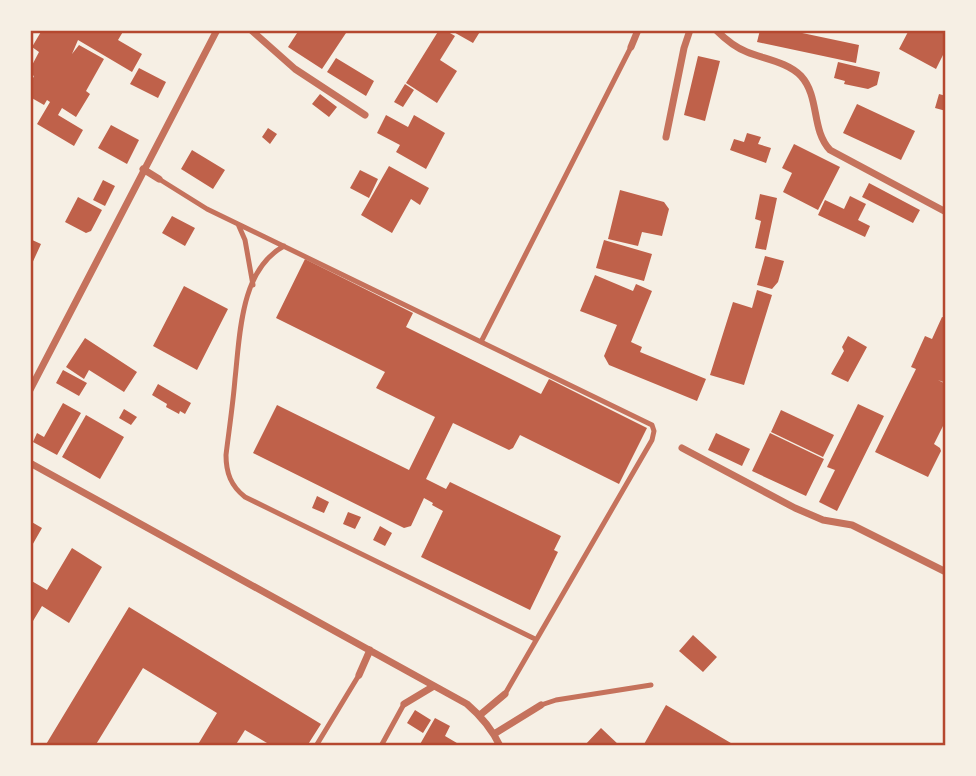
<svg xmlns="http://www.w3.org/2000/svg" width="976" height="776" font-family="'PT Sans Narrow',sans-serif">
	<rect width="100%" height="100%" fill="#f6efe4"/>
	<path fill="#bf614a" d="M42 30H124L118 40 142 54 132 72 78 40 72 54 79 45 104 59 86 91 90 94 76 117 62 108 58 115 83 130 74 146 37 124 50 102 47 100 44 105 30 97V84L34 76 30 74V69L39 52 32 47Z
		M299 30H348L322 69 288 47Z
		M439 30H445L455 36 440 60 457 71 437 103 406 83Z
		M450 30H481L473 43Z
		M760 30H788L859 45 856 63 757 42Z
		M909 30H946V49L936 69 899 49Z
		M698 56 720 61 705 121 684 115Z
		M336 58 374 81 366 96 327 72Z
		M838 62 880 72 877 85 868 89 844 84 845 81 834 78Z
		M139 68 166 82 158 98 130 84Z
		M405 84 414 90 403 107 394 102Z
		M320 94 337 107 329 117 312 104Z
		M939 94 946 96V111L935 108Z
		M857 104 915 131 901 160 843 133Z
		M386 115 408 127 414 115 445 133 426 169 396 152 400 145 377 133Z
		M111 125 139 140 127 164 98 148Z
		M268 128 277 134 270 144 262 137Z
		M747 133 761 137 758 144 771 148 766 163 730 150 734 139 744 142Z
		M794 144 840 167 818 210 783 192 792 173 782 168Z
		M192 150 225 170 213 189 181 169Z
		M389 166 429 188 420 205 411 199 392 233 361 215Z
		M360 170 378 179 369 198 350 188Z
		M103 180 115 186 105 206 93 200Z
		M869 183 920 210 913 223 862 197Z
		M620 190 664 202 669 209 662 236 642 232 638 246 608 239Z
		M760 194 777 198 766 250 755 248 761 221 755 219Z
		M850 196 866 204 858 220 870 226 865 237 818 215 825 200 844 209Z
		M78 197 102 210 91 231 86 233 65 222Z
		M172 216 195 228 185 246 162 233Z
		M30 239 41 244 30 268Z
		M604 240 652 254 644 281 596 268Z
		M765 256 784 261 778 282 772 289 757 285Z
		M305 259 413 313 406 327 541 394 549 379 647 428 619 484 520 435 513 448 509 450 453 423 426 479 446 489 450 482 561 536 554 550 558 552 530 610 421 557 443 511 432 505 433 503 424 498 411 526 404 528 253 453 277 405 409 470 435 417 376 388 385 372 276 318Z
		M595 275 633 291 636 284 652 291 631 342 642 347 640 352 706 379 697 401 609 365 604 356 617 325 580 311Z
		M184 286 228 309 197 370 153 346Z
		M757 290 772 295 744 385 710 375 733 302 752 308Z
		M942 317 946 318V383L938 380 946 384V420L934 444 940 448 941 451 928 477 875 452 916 369 911 367 925 336 932 339Z
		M848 336 867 347 848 382 831 374 844 351 842 347Z
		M85 338 137 372 124 392 89 370 84 379 66 367Z
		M63 370 87 383 79 396 56 383Z
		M158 384 191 403 185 414 180 411 179 414 166 407 167 404 152 395Z
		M63 403 81 413 57 455 33 442 37 433 44 437Z
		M858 404 884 416 837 511 819 502 835 470 827 467Z
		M124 409 137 417 131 425 119 418Z
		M781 410 834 435 823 457 771 432Z
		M86 415 124 437 100 479 62 457Z
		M716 433 750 449 742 466 708 450Z
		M770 433 824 459 806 496 752 471Z
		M317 496 329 502 324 513 312 508Z
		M348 512 361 517 355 529 343 524Z
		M30 521 42 528 30 549Z
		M380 526 392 533 385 546 373 540Z
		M72 548 102 567 69 623 42 606 30 626V580L47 590Z
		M129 607 321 724 307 746H272L245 730 235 746H197L217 713 143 668 95 746H45Z
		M693 635 717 657 703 672 679 651Z
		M666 705 736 746H643Z
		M415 710 431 720 423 733 407 723Z
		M435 718 450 726 445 736 462 746H419Z
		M601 728 620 746H584Z"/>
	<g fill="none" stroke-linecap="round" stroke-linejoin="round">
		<path stroke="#c5725c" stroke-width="5" d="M159 179 207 209 652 425 654 431 652 440 505 694
			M238 224 245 240 253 285
			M284 246C240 270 240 335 235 379 233 404 229 430 226 455 226 473 231 486 245 497L535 639
			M481 342 631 47
			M541 705 556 700 651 685
			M316 746 359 675
			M381 746 404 704"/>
		<path stroke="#c5725c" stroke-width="7" d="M251 30 295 69 365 115
			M716 30C725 39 734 47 747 52 764 59 788 62 801 76 820 97 811 130 830 150L946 212
			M631 47 638 30
			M666 137 684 48 690 30
			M143 169 159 179
			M30 390 217 30
			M682 448 795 508 823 520 852 525 946 572
			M30 463 467 704C481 716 492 729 500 746
			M359 675 370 650
			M404 704 434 686
			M480 715 505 694
			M494 734 541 705"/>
	</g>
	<rect width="976" height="776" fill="none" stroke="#f6efe4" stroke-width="63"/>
	<rect x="32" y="32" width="912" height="712" fill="none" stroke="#b5482f" stroke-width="2.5"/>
</svg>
